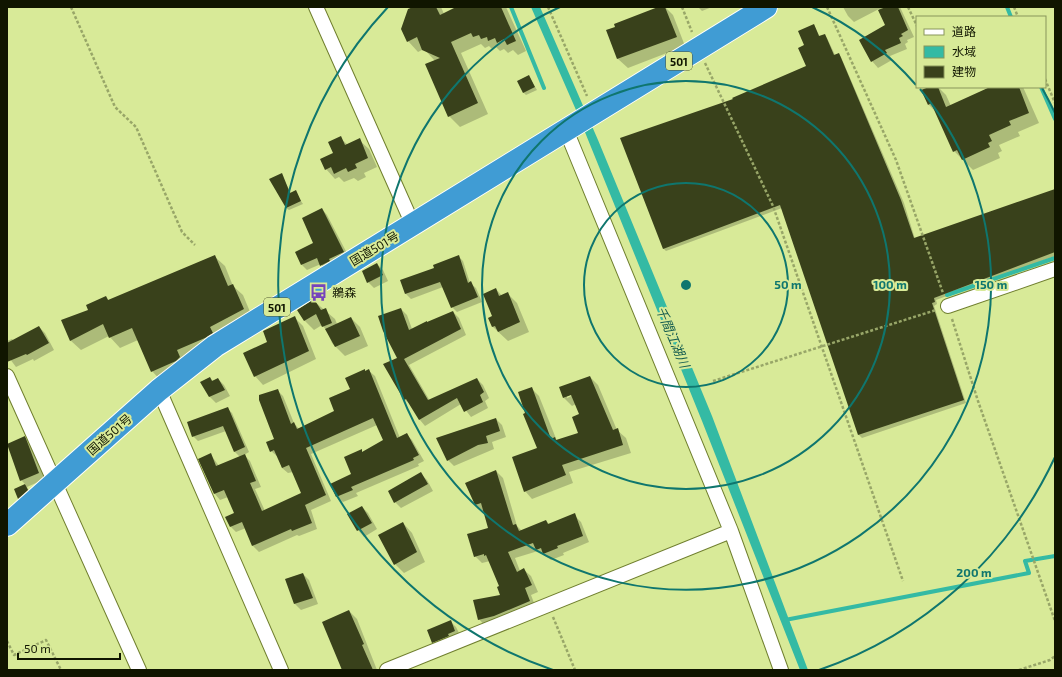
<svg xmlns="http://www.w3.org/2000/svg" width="1062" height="677" font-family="'Exo 2','Noto Sans JP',sans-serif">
	<rect width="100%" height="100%" fill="#d8ea98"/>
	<path fill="#34baa4" d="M531 7H540L598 140 712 416 808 670H800L702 421 576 110Z"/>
	<path fill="#0003" fill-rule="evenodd" d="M416 7H441L444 14 458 7H506L526 51 518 55 513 50 508 53 504 49 500 51 496 47 492 49 489 46 485 48 481 44 461 53 488 114 460 127 449 116 435 61 424 49 418 52 408 41Z
		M661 7H665L673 15 685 46 628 68 618 59 608 31Z
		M698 7H712L702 11Z
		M843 7H900L914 37 907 40 908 42 905 44 907 49 890 56 892 60 878 68 872 61 886 26 879 9 854 22 848 16Z
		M814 25 820 37 824 35 827 38 835 55 839 54 841 57 904 203 915 239 1055 190V256L936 300 937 304 934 306 966 403 862 438 859 435 782 208 666 251 663 248 734 100 808 67 806 46Z
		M529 77 537 90 526 95 523 92Z
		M931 87H938L946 95 951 106 989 88V87H1023L1039 123 1018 132 1020 136 999 145 1002 151 998 153 1000 158 973 170 954 151 936 112 928 104Z
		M340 138 348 145 359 140 369 149 377 167 364 173 366 177 358 181 354 178 344 182 339 177 335 179 326 169Z
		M281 175 291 193 295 192 303 204 289 210 286 208Z
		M322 209 327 215 349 257 327 271 321 264 307 270 302 265 315 244Z
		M214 256 225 266 233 286 243 295 253 319 162 382 152 371 138 340 120 348 109 336 81 350 70 340 89 310 106 297 109 301Z
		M458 256 463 261 470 283 476 288 482 302 457 312 452 307 443 287 411 299 406 294 401 281 436 268Z
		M377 264 383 270 388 281 374 288 368 282Z
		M496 289 502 296 508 294 517 303 529 332 508 341 493 327 489 318 493 317Z
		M314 301 335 319 337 324 351 318 360 327 368 346 345 356 332 343 327 331 322 325 314 330 305 321 298 311Z
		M401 309 407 315 412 329 453 312 459 318 466 335 409 365 430 401 477 379 483 385 489 398 485 401 488 408 471 417 461 404 425 426 420 420 411 405 404 399 399 358Z
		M295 318 303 326 316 359 263 385 255 376 269 343Z
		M39 327 45 333 54 350 34 361 33 359 16 367 7 355V341L12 339 14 341Z
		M369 371 375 376 400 438 406 434 412 440 424 461 418 464 419 466 356 493 358 496 343 502 337 497 331 484 352 475 361 451 363 452 384 441 377 425 311 454 331 501 311 510 317 529 299 536 297 535 259 552 253 546 246 528 236 532 231 527 235 514 228 497 220 500 215 494 200 459 211 455 219 466 240 457 235 452 226 431 198 441 193 436 227 408 232 413 249 452 244 455 250 461 261 487 255 489 265 511 303 493 293 472 288 473 282 468 278 457 271 451 275 439 277 390 283 396 294 423 299 429 336 412 351 389 366 372Z
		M590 377 598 385 617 430 626 438 631 453 569 472 573 483 532 499 525 491 538 449 526 414 531 388 539 396 557 441 579 434 580 415 576 404 572 406 564 398ZM576 392V394L567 398V396Z
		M210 378 213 381 218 379 224 385 230 396 216 403 209 396Z
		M496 419 502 425 506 437 492 442 494 449 454 466 448 460Z
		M24 437 31 443 45 479 27 487 30 493 21 501 15 489 26 485 21 480Z
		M496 471 503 478 517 526 522 531 546 521 550 525 574 515 581 522 589 542 563 553 564 555 551 560 538 551 515 558 520 571 524 570 531 576 538 592 531 595 536 608 485 626 479 619 501 595V586L490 561 482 563 475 556 490 529 484 511H483L476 505Z
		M421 474 427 480 433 491 401 508 395 502Z
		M362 507 368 513 377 529 364 537 358 530Z
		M403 523 412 533 425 562 404 573 395 564Z
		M303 574 309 580 318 604 301 610 295 604 287 580Z
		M349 611 357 619 377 670H338L343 668Z
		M450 621 456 627 461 637 439 648 433 642Z"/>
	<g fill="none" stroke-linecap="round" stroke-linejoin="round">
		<path stroke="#34baa4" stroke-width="4" d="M511 7 544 88
			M1007 7 1011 17
			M1041 87 1055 119
			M947 295 1055 258
			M785 620 1029 573 1025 561 1055 556"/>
	</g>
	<path fill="#39411b" d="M413 7H436L440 15 456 7H501L516 41 507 45 504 39 497 43 495 38 488 41 487 37 481 39 479 35 473 37 471 33 451 42 478 103 448 117 425 64 440 58 422 50 417 37 407 42 401 29 408 9Z
		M658 7H665L677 37 617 59 606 30 615 27 614 24Z
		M886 7H898L908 30 901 34 903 36 899 38 901 43 885 50 887 53 871 62 859 40 885 25 878 10Z
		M814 24 819 36 825 34 834 55 839 53 901 200 914 238 1055 189V252L934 298 935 302 932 303 964 400 858 435 780 205 663 249 620 138 733 99 732 98 806 66 798 48 804 45 798 31Z
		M529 75 535 87 523 93 517 81Z
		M929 87H938L946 107 990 87H1019L1029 113 1009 121 1011 125 989 135 992 141 988 143 990 147 962 160 957 150 953 152 931 103 928 105 921 90Z
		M341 136 345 145 360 138 368 158 355 164 357 168 348 172 346 168 334 174 331 167 325 170 320 159 333 153 328 142Z
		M282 173 290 193 296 190 301 201 286 208 269 179Z
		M322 208 344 252 329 259 330 261 320 266 317 258 301 265 295 252 313 243 302 218Z
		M215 255 228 286 233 284 244 309 210 327 213 333 205 338 177 350 180 357 176 361 151 372 132 328 109 338 103 324 70 341 61 320 88 310 86 305 106 296 108 300Z
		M459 255 468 283 471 281 478 297 451 308 440 282 405 294 400 280 434 268 433 265Z
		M377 263 383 275 367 283 362 271Z
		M496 288 499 296 508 292 520 322 498 332 495 326 492 327 488 318 492 316 483 294Z
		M314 299 321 310 326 308 332 323 322 327 316 314 304 321 297 310Z
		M401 308 409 330 427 321V322L453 311 461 329 404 359 428 400 477 378 484 392 480 395 483 402 464 412 457 398 419 420 406 399 404 400 383 364 397 358 383 331 378 316Z
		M295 316 309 351 254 377 243 353 267 342 263 331Z
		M351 317 360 336 335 347 325 329Z
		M39 326 49 343 27 355 26 354 7 362V343Z
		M365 369V371L369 369 397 438 407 433 419 455 413 458 414 460 351 487 353 490 336 497 330 484 351 474 344 457 362 449V452L383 440 373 418 306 448 326 495 305 505 312 523 292 531 291 529 252 546 242 522 230 527 225 517 234 513 224 490 214 494 198 459 211 453 216 466 245 454 256 481 250 483 262 511 301 493 289 465 282 468 274 450 270 452 266 442 274 439 259 400V395L278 389 291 424 294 422 297 429 334 411 329 398 350 389 345 378Z
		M590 376 613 430 618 428 623 445 562 465 566 475 524 492 512 457 537 448 523 414 525 413 518 392 532 387 551 439 555 437 556 440 578 433 572 417 579 414 571 395 563 398 559 387Z
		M210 377 212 381 218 378 225 390 209 397 200 382Z
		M228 407 245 447 234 452 223 426 192 437 187 422Z
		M496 418 500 431 486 436 488 443 478 445 447 461 436 438Z
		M25 436 39 473 20 481 7 444Z
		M496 470 513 525 516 524 519 531 546 520 548 524 575 513 583 536 557 546 558 548 543 554 541 548 536 550 533 543 508 552 517 572 524 568 532 585 525 588 530 601 494 616 478 620 473 600 500 595 497 587 499 586 486 555 484 556V554L474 557 467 534 488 528 481 503 475 505 465 483Z
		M421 472 428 484 394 503 388 491Z
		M25 484 28 490 18 499 14 489Z
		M362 506 372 523 357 531 347 514Z
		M403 522 417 552 394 565 378 535Z
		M303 573 313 598 294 604 285 579Z
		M349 610 364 644 362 645 373 670H342L322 622Z
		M451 620 455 631 448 634 449 636 432 643 427 630Z"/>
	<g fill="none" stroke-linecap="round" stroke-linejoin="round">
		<defs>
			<path id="street" d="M316 7 413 225
				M566 130 731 531 781 670
				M948 306 1055 269
				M7 376 139 670
				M159 390 281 670
				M387 670 731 531"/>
			<path id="highway" d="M7 525 159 390 215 346 766 7"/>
		</defs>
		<use href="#street" stroke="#707f2f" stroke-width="16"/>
		<use href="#highway" stroke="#fff" stroke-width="24"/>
		<path stroke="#98a668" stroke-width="2.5" stroke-dasharray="3 2" stroke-linecap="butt" d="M71 7 115 107 136 127 182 232 195 245
			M548 7 587 96
			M682 7 692 32
			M827 7 896 160 943 293
			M908 7 917 26
			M1014 7 1018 17
			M705 63 773 206 903 581
			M1045 79 1055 103
			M952 319 978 401 1055 621
			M713 381 936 310
			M553 617 575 670
			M7 641 14 655 46 640 61 670
			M1019 670 1050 660 1055 656"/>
		<use href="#street" stroke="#fff" stroke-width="14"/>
		<use href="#highway" stroke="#409cd4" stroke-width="22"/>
	</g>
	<g fill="none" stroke="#0f766e" stroke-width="2">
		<circle cx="686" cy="285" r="102"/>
		<circle cx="686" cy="285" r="204"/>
		<path d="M812 7A305 305 0 0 1 916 85M920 89A305 305 0 1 1 560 7"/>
		<path d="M1055 457A407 407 0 0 1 819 670M553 670A407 407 0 0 1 388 7M1042 88A407 407 0 0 1 1055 113"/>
	</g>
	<defs>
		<symbol id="bus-bare" viewBox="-9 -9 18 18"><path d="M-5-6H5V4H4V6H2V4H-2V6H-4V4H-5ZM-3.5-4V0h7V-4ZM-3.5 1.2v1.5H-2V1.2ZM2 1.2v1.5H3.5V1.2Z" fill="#7644bc" stroke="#d8ea98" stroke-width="2.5" paint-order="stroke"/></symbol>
	</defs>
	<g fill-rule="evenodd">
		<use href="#bus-bare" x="306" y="280" width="25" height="25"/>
	</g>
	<g text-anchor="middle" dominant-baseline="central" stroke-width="4" stroke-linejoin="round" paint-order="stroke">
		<g fill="#d8ea98" stroke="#4c552e" stroke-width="1">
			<rect x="666" y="52" width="26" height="18" rx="3"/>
			<rect x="264" y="298" width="26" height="18" rx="3"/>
		</g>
		<g font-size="11" font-weight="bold" fill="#101500">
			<text x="679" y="61">501</text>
			<text x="277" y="307">501</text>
		</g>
		<g font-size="12" fill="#101500" stroke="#d8ea98">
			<text transform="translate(374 248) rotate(-31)">国道501号</text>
			<text transform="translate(109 434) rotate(-41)">国道501号</text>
		</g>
		<g font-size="12" fill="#101500" stroke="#d8ea98" text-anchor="start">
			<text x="332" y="292">鵜森</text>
		</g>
		<g font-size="13" font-style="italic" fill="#135b4f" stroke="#d8ea98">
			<text transform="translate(673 337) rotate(67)">千間江湖川</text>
		</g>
	</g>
	<circle cx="686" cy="285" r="6" fill="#0f766e" stroke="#d8ea98" stroke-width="2"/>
	<g font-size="12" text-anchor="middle" font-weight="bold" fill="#0f766e" stroke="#d8ea98" stroke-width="4" stroke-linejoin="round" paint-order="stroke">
		<text x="788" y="289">50 m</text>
		<text x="890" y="289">100 m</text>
		<text x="991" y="289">150 m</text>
		<text x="974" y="577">200 m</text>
	</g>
	<rect width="1062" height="677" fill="none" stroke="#101500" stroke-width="16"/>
	<rect x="916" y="16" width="130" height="72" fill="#d8ea98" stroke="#88955b"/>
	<rect x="924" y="29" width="20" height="6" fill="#ffffff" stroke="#88955b"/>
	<text x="952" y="36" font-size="12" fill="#101500">道路</text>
	<rect x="924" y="46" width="20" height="12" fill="#34baa4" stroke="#88955b"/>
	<text x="952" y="56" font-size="12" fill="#101500">水域</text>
	<rect x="924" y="66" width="20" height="12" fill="#39411b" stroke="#88955b"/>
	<text x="952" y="76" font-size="12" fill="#101500">建物</text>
	<path d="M18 653v6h102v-6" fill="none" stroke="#101500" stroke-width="2"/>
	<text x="24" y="653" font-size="12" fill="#101500" stroke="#d8ea98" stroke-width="3" paint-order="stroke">50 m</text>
</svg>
